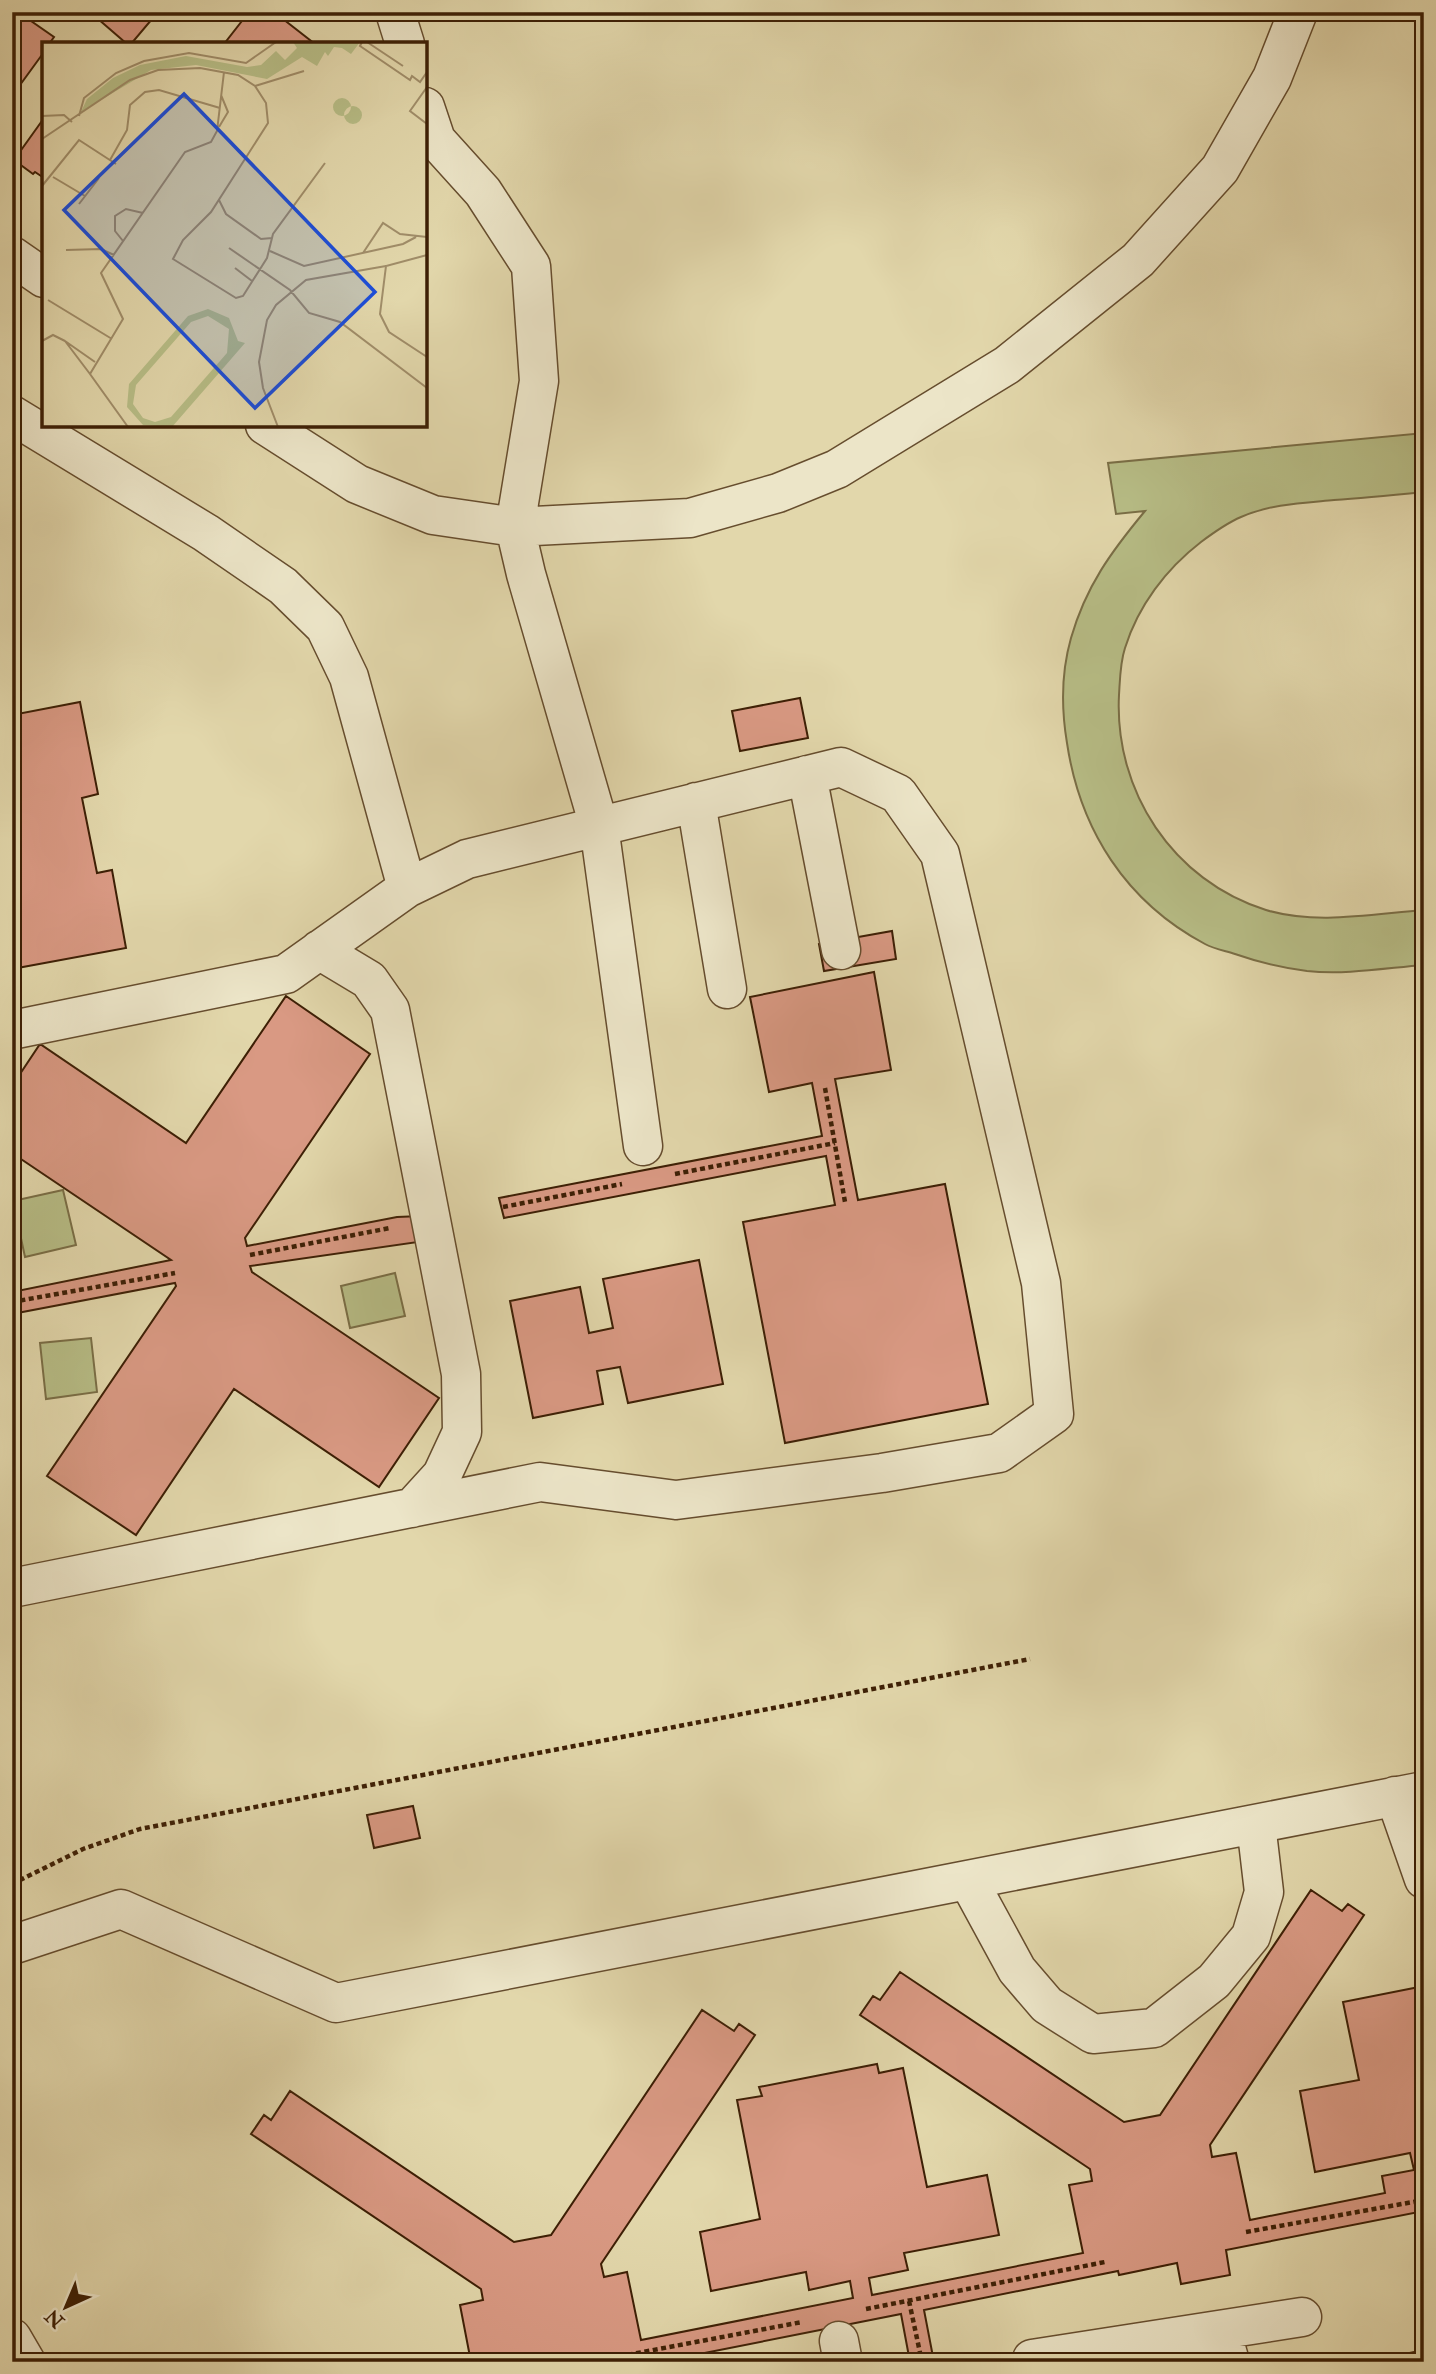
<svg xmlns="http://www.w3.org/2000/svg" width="1436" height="2374" font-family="'IM FELL Double Pica',serif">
	<rect width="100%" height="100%" fill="#e2d7ab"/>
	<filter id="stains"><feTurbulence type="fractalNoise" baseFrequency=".00286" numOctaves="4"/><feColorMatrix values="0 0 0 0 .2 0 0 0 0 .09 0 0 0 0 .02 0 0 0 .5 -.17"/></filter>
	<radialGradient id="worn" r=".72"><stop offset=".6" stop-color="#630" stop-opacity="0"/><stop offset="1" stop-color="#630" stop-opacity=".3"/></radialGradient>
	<path fill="#b7bd86" stroke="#7a6e46" stroke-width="2" d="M1424 433V492C1394 495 1364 498 1334 500 1302 503 1271 504 1241 517 1227 523 1213 533 1201 542 1166 569 1138 606 1125 648 1120 663 1120 680 1119 695 1114 791 1173 881 1266 910 1316 925 1372 914 1424 910V965C1386 968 1346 975 1307 971 1283 968 1258 962 1235 954 1226 951 1214 949 1205 944 1126 902 1080 830 1067 743 1061 707 1061 673 1071 638 1086 586 1111 552 1145 511L1116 514 1108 463Z
		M63 1190 76 1245 25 1257 13 1201Z
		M395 1273 405 1316 350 1328 341 1286Z
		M91 1338 97 1392 46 1399 40 1343Z"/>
	<path fill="#d99983" stroke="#3d1f05" stroke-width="2" d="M12 12H18L54 37 49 44H44V52L12 96Z
		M90 12H158L131 44H127Z
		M249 12H274L315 44H224Z
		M44 118V178L35 172 33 174 14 160Z
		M800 698 808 738 740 751 732 711Z
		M80 702 98 794 82 798 97 873 112 870 126 948 12 969V715Z
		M892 931 896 959 824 971 819 944Z
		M874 972 891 1070 835 1079 858 1200 945 1184 988 1404 785 1443 743 1222 835 1205 826 1156 504 1218 499 1198 822 1136 812 1083 769 1092 750 997Z
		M286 996 370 1054 245 1238 247 1246 397 1217 421 1216 425 1241 250 1266 252 1272 439 1398 379 1487 234 1389 136 1535 47 1476 176 1286 175 1283 12 1314V1292L171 1260 12 1153V1086L40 1044 186 1143Z
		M699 1260 723 1384 628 1403 620 1367 597 1371 603 1404 533 1418 510 1301 580 1287 589 1333 613 1328 603 1279Z
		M413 1806 420 1838 374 1848 367 1815Z
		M1311 1890 1342 1911 1348 1904 1364 1915 1210 2145 1212 2157 1236 2153 1250 2220 1385 2193 1382 2176 1414 2170 1410 2153 1315 2172 1300 2091 1359 2080 1343 2002 1424 1986V2211L1226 2250 1230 2275 1181 2284 1177 2263 1119 2275 1118 2271 924 2310 934 2362H910L901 2314 659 2362H471L460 2305 483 2300 481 2289 251 2134 264 2115 271 2120 290 2091 514 2242 551 2235 702 2010 734 2031 739 2024 755 2035 601 2264 604 2277 627 2272 641 2340 853 2298 850 2281 809 2290 806 2272 711 2291 700 2232 760 2219 737 2100 762 2096 759 2087 877 2064 879 2073 903 2068 927 2187 987 2175 999 2235 904 2253 908 2270 869 2278 872 2295 1083 2253 1069 2185 1092 2181 1090 2169 860 2015 873 1996 880 2000 900 1972 1124 2122 1160 2115Z
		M1424 2350V2362H1366Z"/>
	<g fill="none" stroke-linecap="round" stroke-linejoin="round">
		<defs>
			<path id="minor" d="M395 12 405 44
				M425 107 436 140 483 192 531 266 539 381 515 527 526 574 599 826 643 1146
				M12 256 44 278
				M12 415 206 533 283 586 325 627 349 677 407 888
				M265 425 357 484 433 515 515 527 690 518 778 493 837 469 1007 365 1138 260 1220 169 1272 78 1298 12
				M807 775 841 950
				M696 802 727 989
				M319 950 369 980 390 1010 461 1374 462 1432 442 1475 412 1508
				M12 1030 286 974 407 888 467 859 841 767 898 794 940 854 1041 1283 1054 1414 999 1453 882 1473 676 1500 540 1482 12 1588
				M1395 1796 1424 1879
				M968 1880 1017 1970 1047 2005 1093 2034 1154 2028 1214 1981 1251 1936 1264 1892 1256 1824
				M12 1945 121 1909 336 2003 1424 1791
				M1221 2330 1230 2362
				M12 2338 26 2362
				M839 2341 843 2362
				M1032 2359 1302 2317"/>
		</defs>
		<use href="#minor" stroke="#664d2e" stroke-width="41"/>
		<path stroke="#3d1f05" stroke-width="4.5" stroke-dasharray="5 3.5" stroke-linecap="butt" d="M825 1088 845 1202
			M675 1174 835 1143
			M503 1207 622 1184
			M250 1255 390 1228
			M12 1302 175 1273
			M12 1884 83 1849 140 1829 1030 1659
			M1246 2232 1424 2200
			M909 2301 922 2362
			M866 2309 1105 2262
			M611 2358 802 2322"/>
		<use href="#minor" stroke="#ece5c8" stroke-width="38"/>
	</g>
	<g transform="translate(42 42)">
		<rect width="385" height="385" fill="#e2d7ab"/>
		<path d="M251 0H318L309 12 300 6 292 5 286 14 283 10 275 24 260 15 225 37 154 23 109 28 39 70 45 57 71 36 98 23 144 14 205 25 219 23 234 9 243 18 255 6ZM291 65a9 9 0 1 1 18 0a9 9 0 1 1-18 0ZM302 73a9 9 0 1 1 18 0a9 9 0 1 1-18 0ZM166 267 187 276 196 299 203 301 130 385 101 383 85 365 87 342 146 274ZM166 274 187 287 185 311 129 375 113 380 101 376 91 362 94 343 149 280Z" fill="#b7bd86" fill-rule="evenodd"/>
		<path fill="none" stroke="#a08d69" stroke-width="2" d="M320 0 318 4 368 38 370 34 378 40 385 30M325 0 361 24M213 44 262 29M385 45 368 69 385 82M0 74 22 73 30 80M37 74 42 56 74 31 102 19 147 11 204 21 234 0M177 85 186 70 179 53M0 97 88 38 116 28 158 26 196 33 213 44 224 61 226 81 169 170 141 198 131 217 194 256 201 254 225 216 231 192 283 121M68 118 85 88 88 63 103 50 117 48 178 66M11 135 43 154M0 144 37 98 74 122M177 158 184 172 219 197 230 196M37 162 57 136M81 199 73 189V174L84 167 101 171M187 206 248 248 267 271 298 280 385 346M24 208 59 207 72 213M228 209 262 224 361 202 374 195M321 211 341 181 358 192 385 195M385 213 344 224 338 272 347 290 385 315M193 226 210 239M6 258 70 297M0 299 11 293 23 299M48 332 23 299 53 320M86 385 48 332 81 277 59 231 143 110 169 100 175 89 182 30M236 385 221 346 217 320 225 278 234 263 264 238 344 224"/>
		<path fill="#1d4ed8" fill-opacity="0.15" stroke="#1d4ed8" stroke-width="3.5" d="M142 52 333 250 213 366 22 168Z"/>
		<rect width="385" height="385" fill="none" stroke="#3d1f05" stroke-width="3.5"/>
	</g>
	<rect width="1436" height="2374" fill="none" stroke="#e2d7ab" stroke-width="42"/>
	<rect x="14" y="14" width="1408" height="2346" fill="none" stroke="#3d1f05" stroke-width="3.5"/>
	<rect x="21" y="21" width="1394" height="2332" fill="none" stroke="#3d1f05" stroke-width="2"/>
	<g transform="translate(66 2307) rotate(224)" stroke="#ece5c8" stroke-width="5" paint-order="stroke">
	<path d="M0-5L12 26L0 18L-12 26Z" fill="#3d1f05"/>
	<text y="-10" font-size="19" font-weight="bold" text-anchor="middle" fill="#3d1f05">N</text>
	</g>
	<rect width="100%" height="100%" filter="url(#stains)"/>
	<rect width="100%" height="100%" fill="url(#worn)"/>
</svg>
